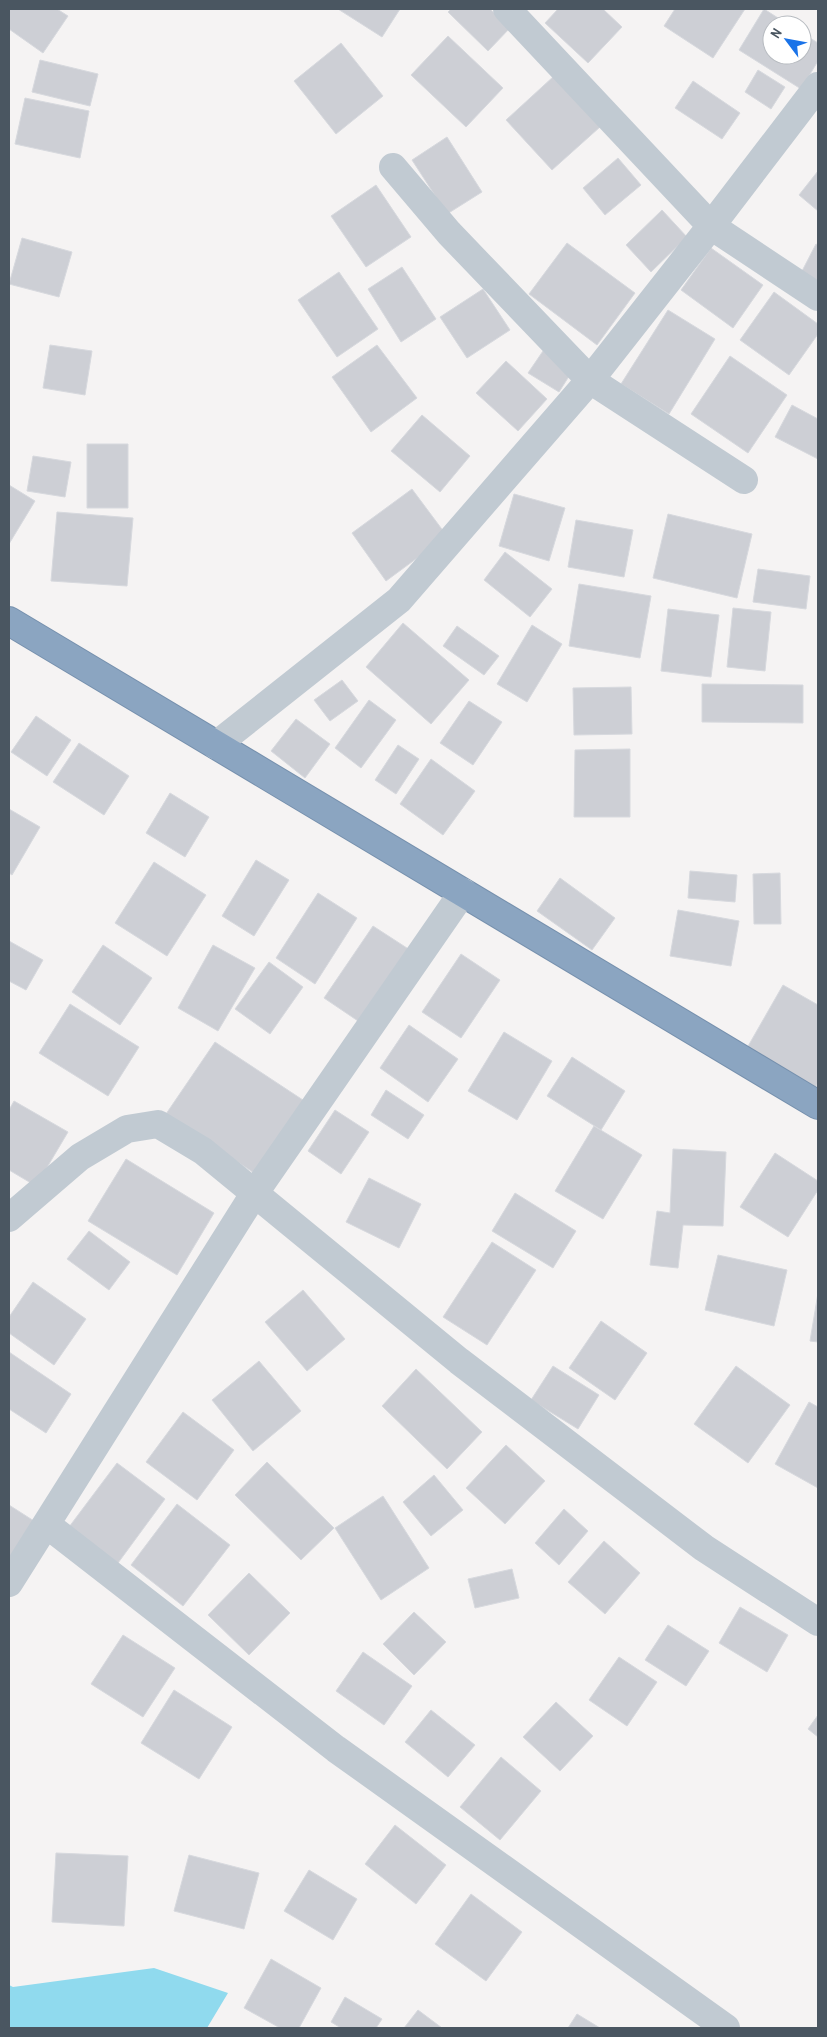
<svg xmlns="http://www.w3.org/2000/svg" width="827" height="2037" font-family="'Archivo Narrow',sans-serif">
	<rect width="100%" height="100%" fill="#f5f3f3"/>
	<path fill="#90daee" d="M154 1968 228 1993 207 2028H9V1985L13 1987Z"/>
	<path fill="#cdcfd5" stroke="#d7d9de" d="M9 9H57L68 16 43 53 9 29Z
		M338 9H400L382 37Z
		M451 9H490L510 28 488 51 448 12Z
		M558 9H603L622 27 588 63 545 23Z
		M675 9H745L713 58 664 26Z
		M764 9 789 25H772V55H802V33L818 43V61L801 89 739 50Z
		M448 36 503 88 466 127 411 75Z
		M341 43 383 96 336 134 294 81Z
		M40 60 98 74 90 106 32 92Z
		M758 70 785 87 771 109 745 92Z
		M554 76 600 127 552 170 506 120Z
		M693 81 740 113 722 139 675 108Z
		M25 98 89 111 80 158 15 144Z
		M447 137 482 192 447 214 412 160Z
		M618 158 641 185 605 215 583 188Z
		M818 171V211L799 195Z
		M376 185 411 237 366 267 331 216Z
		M662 210 687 237 651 272 626 245Z
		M22 238 72 252 59 297 9 284Z
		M567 243 635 293 597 345 529 294Z
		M816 244 818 245V282L801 273Z
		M711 248 763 285 733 328 681 290Z
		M402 267 436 319 401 342 368 289Z
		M339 272 378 329 337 357 298 300Z
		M483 289 510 330 467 358 440 317Z
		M774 292 818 324V334L789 375 740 340Z
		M668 310 715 339 669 414 621 384Z
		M50 345 92 351 85 395 43 388Z
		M377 345 417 398 371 432 332 377Z
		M543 351 573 370 559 392 528 373Z
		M730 356 787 395 748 453 691 414Z
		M506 361 547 399 518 431 476 393Z
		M792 405 818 419V459L775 437Z
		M422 415 470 456 440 492 391 451Z
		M87 444H128V508H87Z
		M33 456 71 462 65 497 27 491Z
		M9 485 35 501 9 544Z
		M412 489 447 536 386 581 352 533Z
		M514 494 565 508 549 561 499 546Z
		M57 512 133 518 127 586 51 581Z
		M668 514 752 534 737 598 653 578Z
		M576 520 633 530 624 577 568 567Z
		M505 552 552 589 530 617 484 580Z
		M758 569 810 576 806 609 753 602Z
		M579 584 651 596 640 658 569 646Z
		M733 608 771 612 765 671 727 667Z
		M668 609 719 615 711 677 661 671Z
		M403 623 469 680 431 724 366 667Z
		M532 625 562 644 527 702 497 684Z
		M457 626 499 656 484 675 443 646Z
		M342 680 358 701 330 721 314 700Z
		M702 684 803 685V723L702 722Z
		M631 687 632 734 574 735 573 688Z
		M369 700 396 720 361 768 335 748Z
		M469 701 502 722 473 765 440 743Z
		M36 716 71 740 47 776 11 752Z
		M296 719 330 744 305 778 271 751Z
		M79 743 129 776 104 815 53 782Z
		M398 745 419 759 396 794 375 780Z
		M630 749V817H574L575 750Z
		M431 759 475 791 443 835 400 804Z
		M170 793 209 817 185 857 146 833Z
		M9 809 40 827 12 875 9 873Z
		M256 860 289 880 254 936 222 916Z
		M154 862 206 895 167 956 115 923Z
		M690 871 737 875 735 902 688 898Z
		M780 873 781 924H754L753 874Z
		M560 878 615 918 592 950 537 911Z
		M318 893 357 918 315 984 276 958Z
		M678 910 739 921 731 966 670 956Z
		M373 926 410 950 361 1023 324 998Z
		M9 941 43 960 26 990 9 981Z
		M103 945 152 978 120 1025 72 992Z
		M213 945 255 968 218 1031 178 1008Z
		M461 954 500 980 461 1038 422 1012Z
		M269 962 303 987 270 1034 235 1009Z
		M783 985 818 1005V1082L816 1087 747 1048Z
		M70 1004 139 1047 108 1096 39 1053Z
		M409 1025 458 1059 428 1102 380 1068Z
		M504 1032 552 1061 517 1120 468 1091Z
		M215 1042 309 1104 260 1177 166 1114Z
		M572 1057 625 1091 601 1130 547 1096Z
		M386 1090 424 1115 408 1139 371 1115Z
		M14 1101 68 1132 36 1186 9 1170V1110Z
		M335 1110 369 1132 341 1174 308 1151Z
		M594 1126 642 1155 603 1219 555 1191Z
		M673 1149 726 1152 723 1226 683 1225 678 1268 650 1265 657 1211 670 1213Z
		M775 1153 818 1181V1190L788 1237 740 1207Z
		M126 1159 214 1213 177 1275 88 1221Z
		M369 1178 421 1204 399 1248 346 1222Z
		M515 1193 576 1231 553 1268 492 1231Z
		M89 1231 130 1262 109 1290 67 1259Z
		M492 1242 536 1270 487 1345 443 1317Z
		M718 1255 787 1270 774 1326 705 1310Z
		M33 1282 86 1319 54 1365 9 1333V1317Z
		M303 1290 345 1339 307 1371 265 1322Z
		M818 1293V1342L810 1341Z
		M601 1321 647 1353 615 1400 569 1368Z
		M9 1352 71 1394 46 1433 9 1409Z
		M259 1361 301 1411 253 1451 212 1400Z
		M553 1366 599 1395 578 1429 531 1400Z
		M736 1366 790 1405 748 1463 694 1424Z
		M416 1369 482 1432 447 1469 382 1406Z
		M809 1402 818 1407V1488L775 1464Z
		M183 1412 234 1450 197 1500 146 1462Z
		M506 1445 545 1481 505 1524 466 1488Z
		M267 1462 334 1528 301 1560 235 1495Z
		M117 1463 165 1499 118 1563 69 1527Z
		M434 1475 463 1510 431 1536 403 1502Z
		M383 1496 429 1568 381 1600 335 1528Z
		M177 1504 230 1545 183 1606 131 1565Z
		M9 1505 34 1521 9 1561Z
		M564 1509 588 1531 559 1565 535 1543Z
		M604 1541 640 1573 605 1614 568 1582Z
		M512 1569 519 1598 475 1608 468 1579Z
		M249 1573 290 1613 249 1655 208 1615Z
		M740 1607 788 1635 767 1672 719 1643Z
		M414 1612 446 1642 414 1675 383 1644Z
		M668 1625 709 1651 686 1686 645 1660Z
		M123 1635 175 1668 143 1717 91 1684Z
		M363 1652 412 1686 384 1725 336 1691Z
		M619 1657 657 1682 627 1726 589 1700Z
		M174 1690 232 1727 199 1779 141 1743Z
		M556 1702 593 1736 560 1771 523 1737Z
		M431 1710 475 1745 448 1777 405 1742Z
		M818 1715V1737L808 1729Z
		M501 1757 541 1791 500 1840 460 1807Z
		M395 1825 446 1865 416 1904 365 1864Z
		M56 1853 128 1856 124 1926 52 1922Z
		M189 1855 259 1873 244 1929 174 1911Z
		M309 1870 357 1899 333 1940 284 1911Z
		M471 1894 522 1932 486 1981 435 1944Z
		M271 1959 321 1988 299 2028H280L244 2008Z
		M345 1997 382 2019 376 2028H341L331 2022Z
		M418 2010 442 2028H404Z
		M577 2014 600 2028H568Z"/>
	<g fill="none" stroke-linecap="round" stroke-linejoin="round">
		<defs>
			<path id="highway" d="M9 621 818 1105"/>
		</defs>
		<use href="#highway" stroke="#7690ad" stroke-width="30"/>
		<path stroke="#c1cad2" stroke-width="28" d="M507 9 711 226 818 297
			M393 167 449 233 590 380 744 480
			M216 745 399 600 590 380 711 226 818 86
			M9 1218 80 1157 127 1129 158 1124 203 1151 459 1361 704 1548 818 1622
			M46 1524 336 1749 726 2028
			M9 1583 254 1194 463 892"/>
		<use href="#highway" stroke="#8ba5c1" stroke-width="28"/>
	</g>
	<rect width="827" height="2037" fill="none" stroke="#4a5661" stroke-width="20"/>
	<g transform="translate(787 40) rotate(302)"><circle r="24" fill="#ffffff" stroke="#b7bbc0"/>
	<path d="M0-4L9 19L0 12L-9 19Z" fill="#1a73e8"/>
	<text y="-8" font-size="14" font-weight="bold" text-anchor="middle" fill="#4a5661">N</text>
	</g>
</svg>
